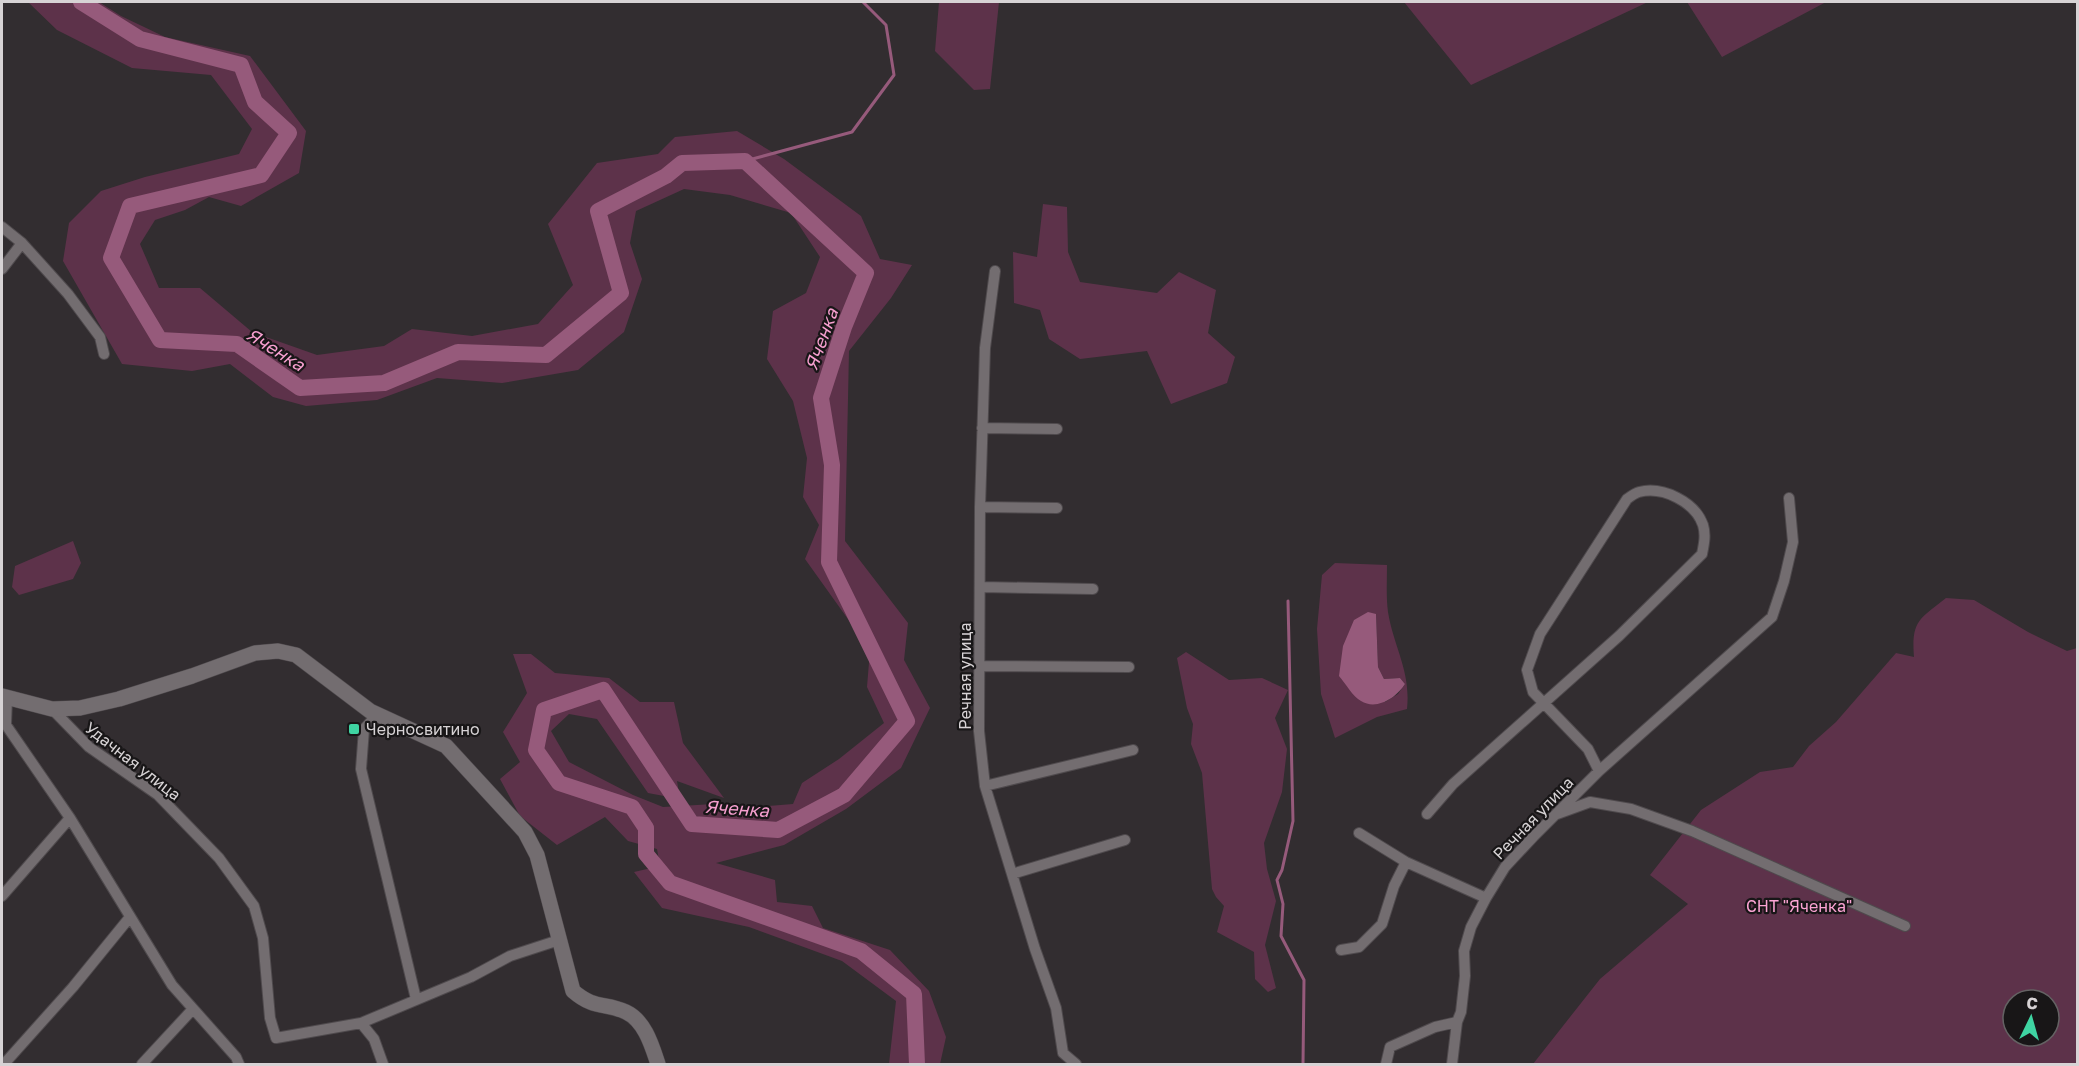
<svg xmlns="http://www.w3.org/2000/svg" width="2079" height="1066" font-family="'Golos Text',sans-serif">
	<rect width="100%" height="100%" fill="#322d30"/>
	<path fill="#5d324a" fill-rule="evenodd" d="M28 2H99L121 16 165 37 250 56 306 131 299 173 241 206 209 197 185 210 155 220 140 244 159 288H200L252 332 317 355 384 346 412 329 472 336 538 324 573 285 548 224 597 163 658 154 675 137 737 131 784 159 861 216 880 259 912 265 891 298 849 351 845 541 908 623 904 660 930 708 901 768 846 809 784 845 716 863 775 880 777 902 812 906 823 928 890 950 929 991 946 1037 940 1064H889L896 1001 842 961 749 927 662 908 634 872 660 866 657 849 628 841 605 817 557 845 520 816 500 779 520 762 503 732 527 693 513 654H531L555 673 609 678 640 702H674L683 743 724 798 677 781 680 799 648 793 597 719 569 714 551 731 569 762 633 795 663 807 714 804 731 815 743 808 793 804 802 783 839 759 884 723 867 687 870 650 805 559 819 525 803 497 807 458 793 401 767 359 773 311 806 293 820 257 791 213 730 195 684 189 636 211 630 243 642 279 624 332 578 370 502 383 437 378 377 400 306 406 273 397 230 364 192 371 122 364 63 261 69 223 101 191 145 177 239 154 252 129 211 75 132 68 57 30Z
		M939 2H999L990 89 974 90 935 51Z
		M1404 2H1648L1471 85Z
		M1687 2H1826L1722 57Z
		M1043 204 1067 207 1068 252 1080 282 1157 293 1179 272 1216 290 1208 333 1235 357 1227 383 1171 404 1147 351 1080 359 1049 339 1040 310 1014 303 1013 252 1037 257Z
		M73 541 81 563 73 579 19 595 12 587 15 566Z
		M1335 563 1387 565C1387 580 1386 597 1388 612 1394 648 1411 671 1407 709L1377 717 1335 738 1321 694 1317 629 1322 575ZM1376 614 1378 667 1384 679 1400 678 1405 684 1398 694 1385 702 1354 620Z
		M1946 598 1974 600 2028 632 2067 651 2077 648V1064H1533L1600 979 1688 904 1650 875 1701 810 1760 772 1793 767 1809 746 1836 722 1896 653 1914 657C1911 620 1920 619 1946 598ZM2013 1000H2049V1036H2013Z
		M1186 652 1229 680 1262 678 1288 690 1275 718 1287 749 1282 792 1264 843 1267 869 1276 901 1265 945 1276 988 1268 992 1255 979 1254 952 1217 932 1224 906 1216 897 1212 889 1202 773 1191 744 1193 724 1187 708 1177 658Z"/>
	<path fill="#965a7b" d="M1368 612 1376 614 1378 667 1384 679 1400 678 1405 684C1397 697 1377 711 1361 701 1353 697 1346 684 1339 676L1343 646 1354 620Z"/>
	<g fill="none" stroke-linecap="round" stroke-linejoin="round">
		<path stroke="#965a7b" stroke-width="3" d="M745 161 852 132 894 75 886 25 863 2
			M1288 601 1293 821 1282 870 1277 880 1283 904 1281 936 1304 980 1303 1064"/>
		<path stroke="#965a7b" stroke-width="16" d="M81 2 140 39 241 65 255 102 289 133 261 175 130 206 111 258 160 340 237 344 300 388 384 383 458 352 546 355 621 293 598 211 666 176 682 163 745 161 866 273 844 327 821 398 832 465 829 562 907 721 844 795 778 830 692 824 603 690 544 710 536 750 559 783 632 807 646 828V854L670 883 861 951 914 994 917 1064"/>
		<defs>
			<path id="street" d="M2 227 22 243 68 294 100 337 104 354
				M2 269 22 243
				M995 271 985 348 980 507 979 731 985 786 1035 949 1056 1008 1063 1053 1076 1064
				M982 428 1057 429
				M980 507 1057 508
				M981 587 1093 589
				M980 666 1129 667
				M7 698 6 725 70 818 172 985 236 1057 239 1064
				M52 709 89 747 158 795 219 858 254 906 263 938 270 1018 276 1038 361 1023 374 1039 383 1064
				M377 715 364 729 361 769 416 999
				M985 786 1133 750
				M1427 814 1453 784 1619 636 1702 554C1704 544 1706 535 1703 525 1695 502 1663 486 1639 492 1635 493 1631 496 1627 499L1540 634 1527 670 1533 692 1588 749 1599 771
				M1557 814 1590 802 1631 809 1692 831 1905 926
				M1359 833 1406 862 1486 898
				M1012 874 1125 840
				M2 896 70 818
				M1341 950 1359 947 1382 924 1394 886 1406 862
				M361 1023 471 977 510 956 559 940
				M4 1064 73 987 130 917
				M142 1064 192 1010
				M1386 1064 1390 1047 1435 1027 1457 1022
				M1452 1064 1457 1022 1461 1012 1465 976 1464 951 1471 927 1486 898 1505 867 1534 836 1599 771 1772 617 1784 581 1793 542 1789 498"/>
			<path id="secondary" d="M2 696 52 709 80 708 119 699 192 676 255 653 278 651 296 655 370 711 446 746 525 832 537 855 573 991C595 1010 605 1002 626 1012 645 1021 652 1046 658 1064"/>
		</defs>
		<use href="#street" stroke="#4f4a4d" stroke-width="12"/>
		<use href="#secondary" stroke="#4f4a4d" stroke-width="16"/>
		<use href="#street" stroke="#736d70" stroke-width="10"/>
		<use href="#secondary" stroke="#736d70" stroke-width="15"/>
	</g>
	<rect fill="#3fd4a2" stroke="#181617" stroke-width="2" x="348" y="723" width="12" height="12" rx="3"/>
	<g text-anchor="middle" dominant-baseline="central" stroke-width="4.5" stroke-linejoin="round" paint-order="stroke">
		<g font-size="16" fill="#d7d3d5" stroke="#181617">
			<text transform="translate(965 676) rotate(-90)">Речная улица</text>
			<text transform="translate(133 761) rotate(38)">Удачная улица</text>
			<text transform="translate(1533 818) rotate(-46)">Речная улица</text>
		</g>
		<g font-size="16" fill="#d7d3d5" stroke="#181617" text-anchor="start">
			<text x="366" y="729">Черносвитино</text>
		</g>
		<g font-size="16" fill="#fca4d4" stroke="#181617">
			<text x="1799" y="906">СНТ "Яченка"</text>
		</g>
		<g font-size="18" font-style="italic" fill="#f69fcf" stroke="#181617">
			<text transform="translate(821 339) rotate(-70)">Яченка</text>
			<text transform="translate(276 349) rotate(32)">Яченка</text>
			<text transform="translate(737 808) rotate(4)">Яченка</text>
		</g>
	</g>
	<rect width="2079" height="1066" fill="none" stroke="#d7d3d5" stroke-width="6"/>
	<g transform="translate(2031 1018) rotate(5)"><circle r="28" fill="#181617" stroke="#646263" stroke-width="1.5"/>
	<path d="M0-4.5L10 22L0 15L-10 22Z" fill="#3fd4a2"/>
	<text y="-9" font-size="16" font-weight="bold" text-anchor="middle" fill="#d7d3d5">С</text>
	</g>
</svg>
